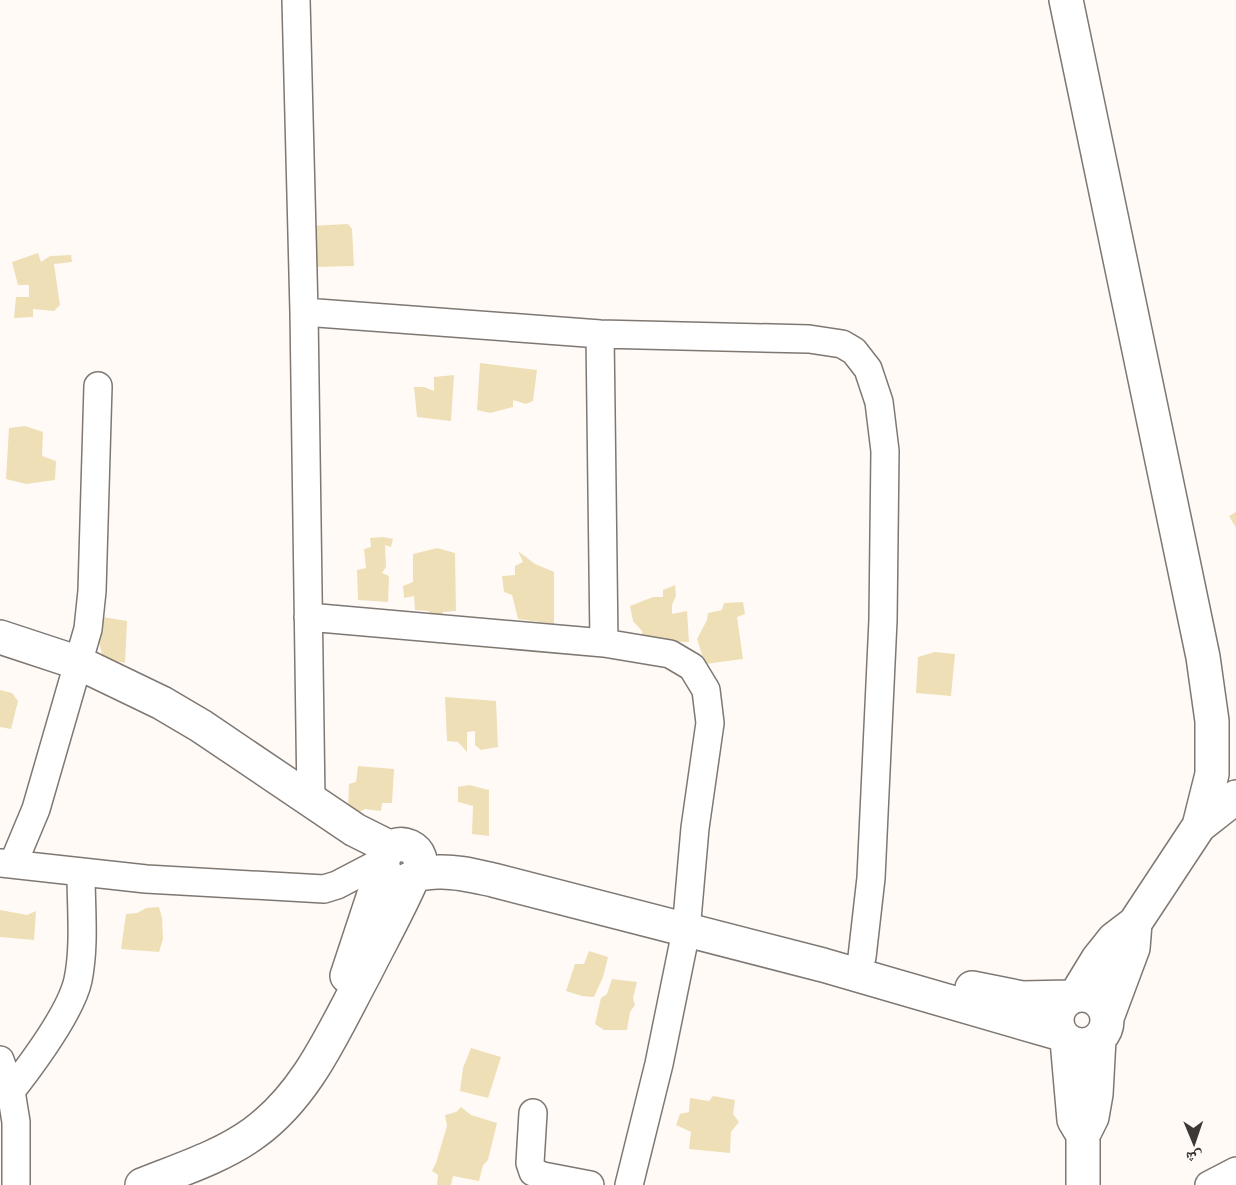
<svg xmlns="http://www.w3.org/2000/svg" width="1236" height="1185" font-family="'Titillium Web','Noto Naskh Arabic',sans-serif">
	<rect width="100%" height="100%" fill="#fffaf6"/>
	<path fill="#efdfb6" d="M348 224 352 229 354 266 314 267 309 226Z
		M38 253 41 262 50 256 71 255 72 262 54 264 60 305 54 311 33 309V317L14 318 16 297H29V285H18L12 262Z
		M480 363 537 370 533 401 526 404 513 400V407L490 413 477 410Z
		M454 375 451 421 417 417 414 387H424L434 391V377Z
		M25 426 43 432 42 456 56 461 55 480 26 484 6 479 9 428Z
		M1236 512V528L1229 516Z
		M384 537 393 539 391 547 385 545 386 567 382 573 389 576 388 602 358 600 357 570 366 568 364 549 371 547 370 538Z
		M437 548 455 553 456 611 443 612 442 619H430L429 611 415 610 414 596 404 598 403 586 413 582V554Z
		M518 551 535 564 554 572V624L518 619 512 595 504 592 502 576 515 575V566L523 562Z
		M675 585 676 596 672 605V614L687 611 689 642 643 641 642 631 633 621 630 606 653 597H663V590Z
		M743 602 745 614 737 617 743 659 705 664 697 639 707 620 708 613 722 610 724 603Z
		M103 617 127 621 125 663 103 658 98 638 102 628 95 626 96 619Z
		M935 652 955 654 951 696 916 693 918 657Z
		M0 690 12 693 18 701 11 729 0 727Z
		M445 697 496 701 498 747 481 750 475 745V731L467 732V752L458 742 447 741Z
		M358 766 394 769 392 803H382L381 811 365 809 354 815 348 808 349 784 356 782Z
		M469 785 489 790V836L472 834 473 806 458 802V787Z
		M159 907 162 918 163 939 159 952 121 949 126 914 137 913 146 908Z
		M0 910 27 915 36 911 34 940 0 937Z
		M589 951 608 957 603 977 594 997 582 996 566 991 575 964H584Z
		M612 979 637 982 633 998 635 1005 630 1012 627 1030H604L595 1024 601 998 607 994Z
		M471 1048 501 1057 488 1098 460 1091 463 1068Z
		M713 1096 735 1100 733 1114 739 1122 731 1132 730 1153 689 1149 691 1132 676 1125 680 1114 689 1112 690 1098 709 1101Z
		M461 1107 471 1115 497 1123 488 1160 483 1165 479 1181 453 1176 451 1185H437L438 1175 432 1171 436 1163 447 1126 445 1115 456 1112Z"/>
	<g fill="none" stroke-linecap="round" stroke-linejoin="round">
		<defs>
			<path id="street" d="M296 0 304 312 311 801
				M304 312 600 334 809 339 842 344 854 351 868 369 879 402 885 451 883 620 871 878 862 957
				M600 334 604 643
				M308 617 604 643 670 654 692 667 706 690 710 723 695 828 686 931 659 1064 629 1185
				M0 863 146 879 324 889 337 885 383 861
				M13 864 36 809 88 629 92 591 98 386
				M0 1060 11 1091 16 1122V1185
				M11 1091C32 1064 71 1012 78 980 85 945 81 908 81 873
				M533 1113 530 1163 533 1172 543 1176 590 1185
				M1209 1185 1236 1171"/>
			<path id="secondary" d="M1066 0 1203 657 1212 721V774L1199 826
				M0 637 79 663 162 703 201 726 355 830 391 848
				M417 875C432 848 393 832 384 857 380 868 387 880 398 882 408 883 412 876 419 874 425 873 432 872 438 872 456 871 475 876 493 880L823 965 1061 1034
				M347 976 383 867
				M972 988 1022 998 1071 997
				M1057 1020a25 25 0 1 1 50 0a25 25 0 1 1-50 0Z
				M1076 995 1098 959 1114 939 1135 923 1199 826 1236 797
				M1108 1015 1133 948 1135 923
				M1067 1040 1074 1120 1083 1135
				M142 1185C179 1170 221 1157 254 1133 308 1094 334 1030 365 973 381 941 398 911 412 879
				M1083 1185V1135L1092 1117 1096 1094 1099 1039"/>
		</defs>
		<use href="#street" stroke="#7e7772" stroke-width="30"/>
		<use href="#secondary" stroke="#7e7772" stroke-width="36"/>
		<use href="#street" stroke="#fff" stroke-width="27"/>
		<use href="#secondary" stroke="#fff" stroke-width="33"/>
	</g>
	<g transform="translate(1194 1143) rotate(178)" stroke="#fffaf6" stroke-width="4.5" paint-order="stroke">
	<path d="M0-4.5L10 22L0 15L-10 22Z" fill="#3c3836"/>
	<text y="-9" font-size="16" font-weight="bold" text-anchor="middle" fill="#3c3836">ش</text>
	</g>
</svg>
